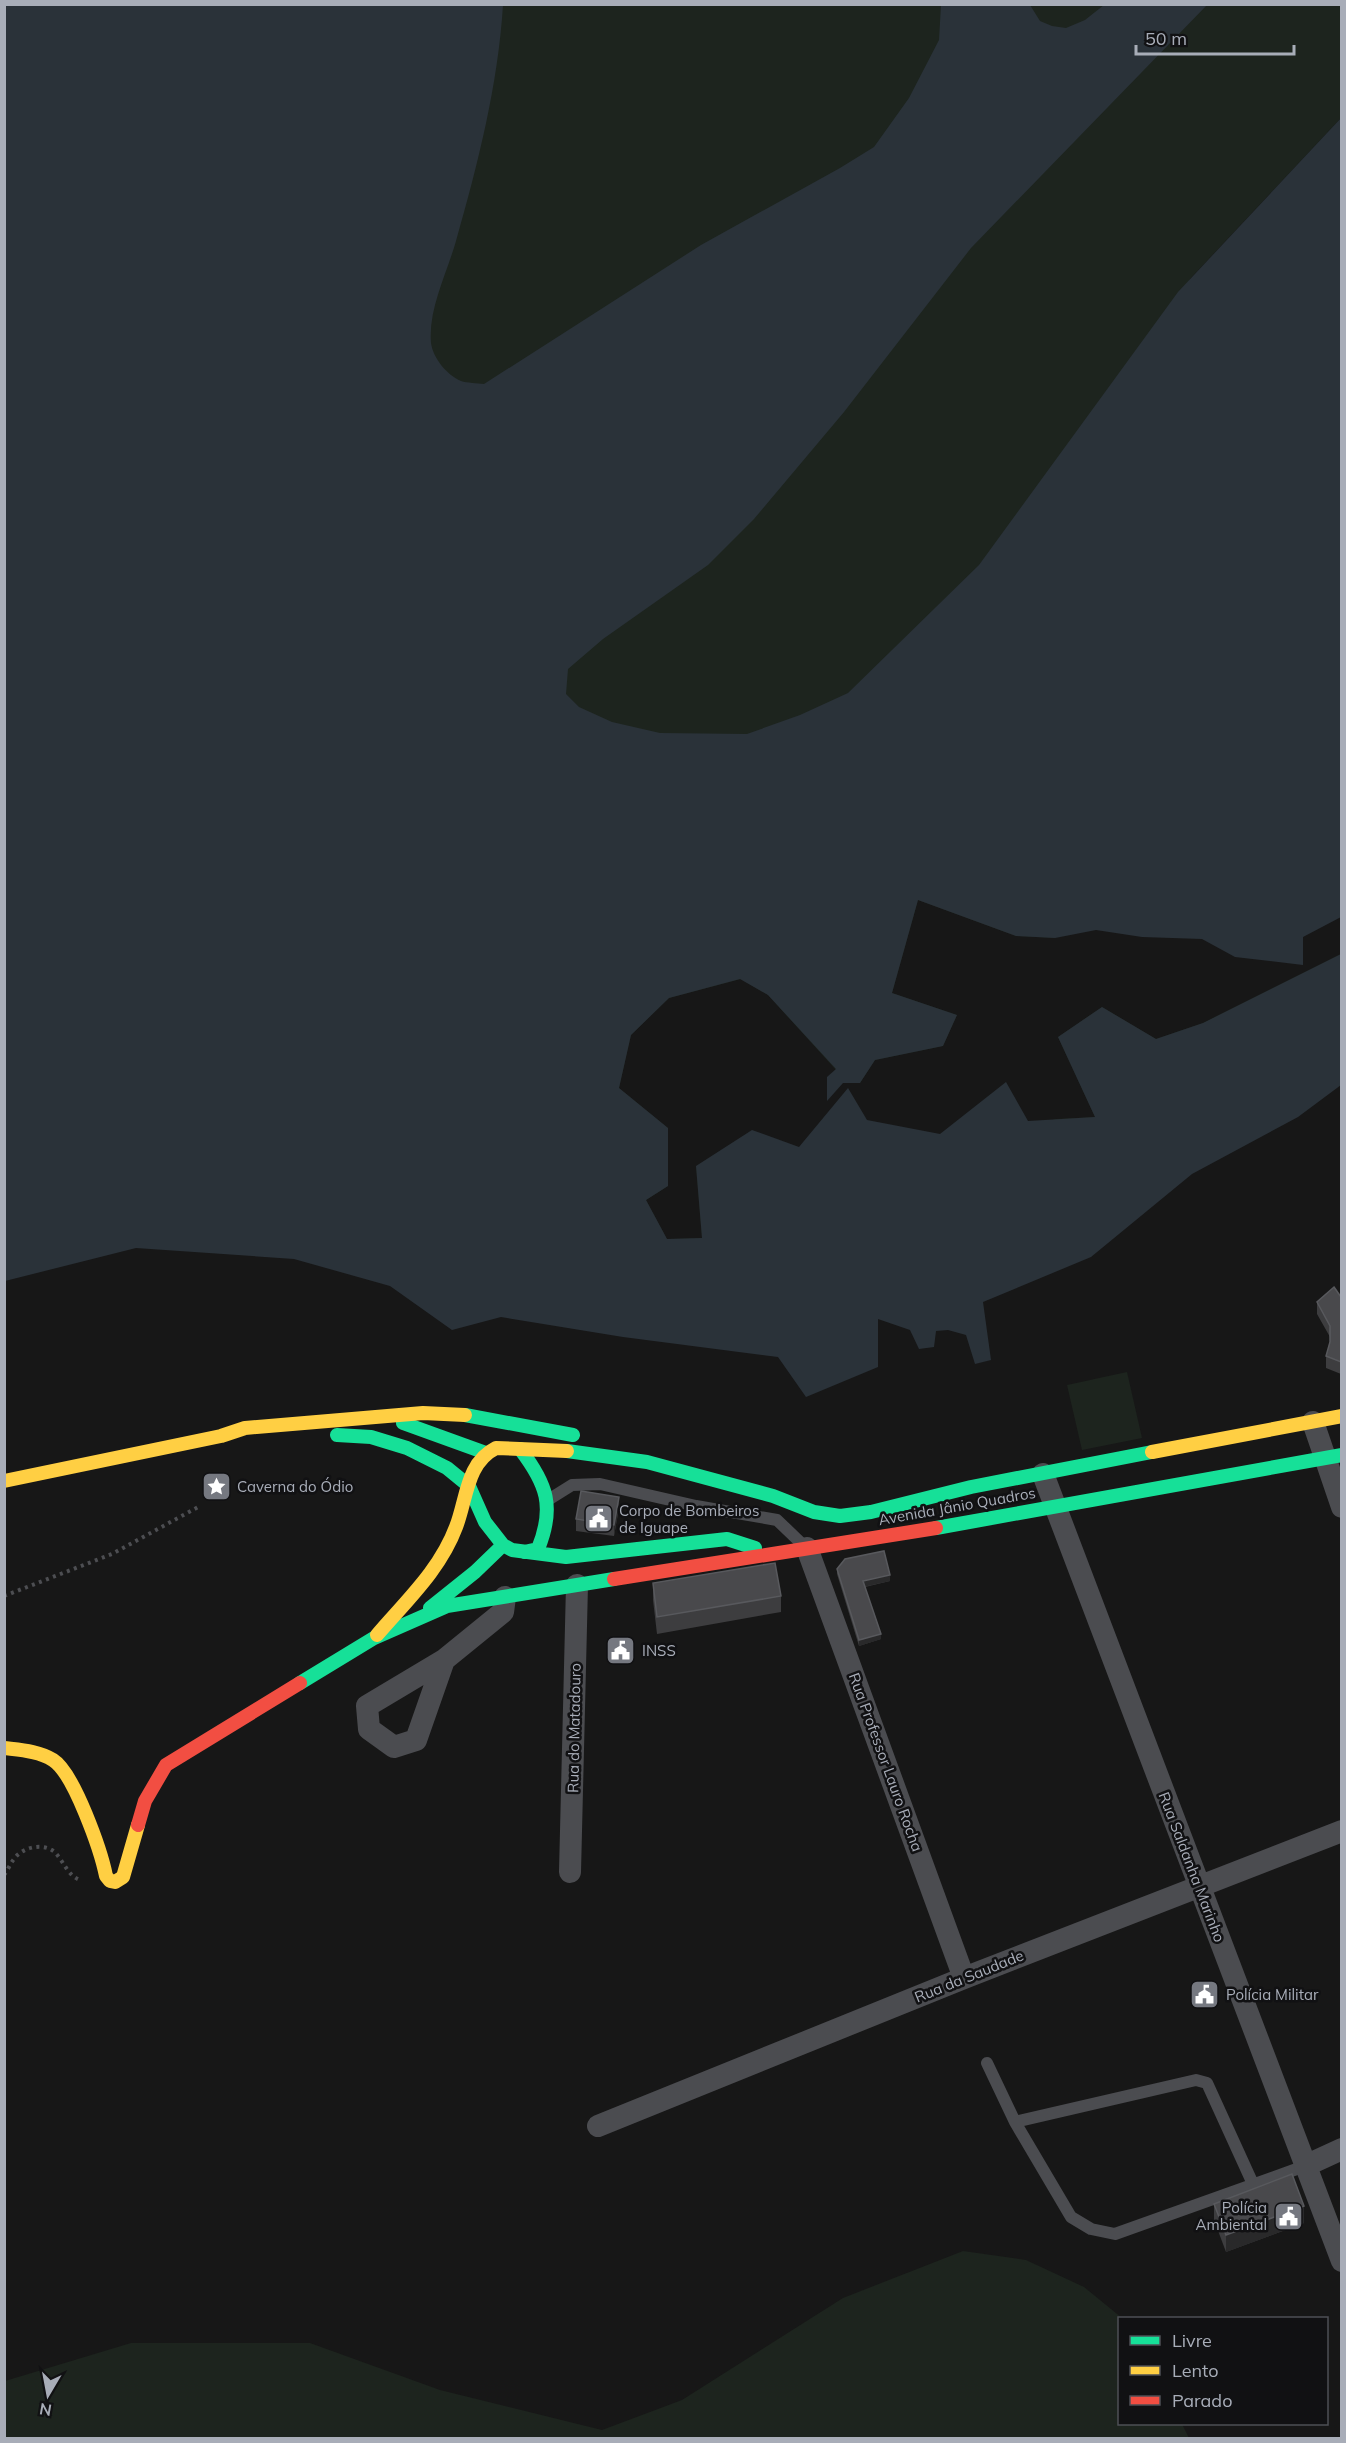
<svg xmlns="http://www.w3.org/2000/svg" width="1346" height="2443" font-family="Mulish,sans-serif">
	<rect width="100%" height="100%" fill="#171717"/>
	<path fill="#1d241e" d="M202 5H1341V118L1190 279 1055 938 1016 936 918 900 892 993 957 1015 943 1046 875 1060 860 1083 836 1070 768 995 741 979 669 998 631 1035 619 1088 668 1128V1186L646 1200 667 1239 702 1238 696 1166 835 1188 1056 1119 1095 1117 1058 1037 1102 1007 1156 1039 1203 1023 1341 954 1106 1153 608 1293 4 423Z
		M1127 1372 1142 1438 1082 1450 1067 1385Z
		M963 2251 1026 2260 1084 2287 1122 2318H1120V2424H1182L1189 2438H5V2381L131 2343H310L440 2390 602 2430 682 2400 843 2298Z"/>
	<path fill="#2a3239" d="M4 5H503C498 85 478 164 456 241 447 273 428 309 431 343 433 358 447 375 461 381 467 383 477 383 484 384L701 245 840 168 874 147 909 98 939 40 941 5H1030L1040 21 1052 26 1066 28 1085 20 1104 5H1207L971 248 844 412 754 519 708 565 603 639 568 669 566 694 579 707 612 722 660 733 747 734 800 715 848 693 979 565 1178 292 1341 118V917L1303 937V965L1235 957 1202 939 1142 937 1096 930 1055 938 1016 936 918 900 892 993 957 1015 943 1046 875 1060 860 1083H843L827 1101V1077L836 1069 768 995 740 979 669 998 631 1035 619 1088 668 1128V1186L646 1200 667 1239 702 1238 696 1166 752 1130 799 1147 848 1088 867 1120 940 1134 1006 1082 1028 1121 1095 1117 1058 1037 1102 1007 1156 1039 1203 1023 1341 954V1085L1298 1117 1192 1174 1091 1257 983 1302 991 1360 975 1364 966 1335 948 1330 936 1331 934 1347 919 1349 910 1330 878 1319V1367L806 1397 778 1357 623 1337 501 1317 452 1330 390 1286 294 1259 136 1248 5 1281Z"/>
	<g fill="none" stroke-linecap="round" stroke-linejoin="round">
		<path stroke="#4d4e52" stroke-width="4" stroke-dasharray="3 4.5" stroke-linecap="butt" d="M4 1596 112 1554 200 1506
			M4 1875C8 1870 10 1864 14 1859 23 1846 48 1841 58 1856 65 1865 69 1876 80 1880"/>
		<path stroke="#4b4c50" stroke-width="12" d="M548 1500 572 1485 600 1484 696 1506 777 1520 802 1544
			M987 2063 1015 2122 1071 2217 1091 2229 1115 2234 1305 2166
			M1015 2122 1196 2080 1207 2083 1253 2184"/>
		<path stroke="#4b4c50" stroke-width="22" d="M1313 1422 1342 1507
			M1043 1474 1342 2261
			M807 1548 964 1978
			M444 1660 416 1740 394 1747 369 1729 367 1706 444 1660 503 1612 505 1597
			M570 1872 577 1585
			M598 2126 964 1978 1342 1831
			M1305 2166 1342 2149"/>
		<path stroke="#16e098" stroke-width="14" d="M465 1415 573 1435
			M403 1423 486 1453
			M337 1435 371 1437 407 1448 447 1468 469 1486 485 1522 503 1545 512 1550 566 1557 727 1539 755 1548
			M520 1449C547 1484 555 1507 538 1549L524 1552
			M567 1451 647 1462 773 1496 814 1512 840 1516 871 1512 971 1487 1152 1452
			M936 1528 1342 1455
			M430 1608 475 1572 503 1545
			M300 1683 374 1638 447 1606 614 1579"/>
		<path stroke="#ffcf43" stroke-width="14" d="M1152 1452 1342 1416
			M4 1481 221 1436 245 1428 423 1413 465 1415
			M377 1635C406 1601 440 1570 456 1527 467 1499 466 1463 496 1448L567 1451
			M4 1748C20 1750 39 1751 53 1760 74 1773 101 1851 106 1876L110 1881 115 1882 123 1877 138 1825"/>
		<path stroke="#f24e42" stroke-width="14" d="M614 1579 936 1528
			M138 1825 145 1801 166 1765 300 1683"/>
	</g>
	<path fill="#3d3d3f" d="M1341 1297V1374L1326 1368V1356L1330 1342V1337L1317 1314V1302Z
		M619 1508 614 1536 576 1531V1519Z
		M837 1569 890 1581 865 1587 881 1639 859 1646 837 1574Z
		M653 1583 781 1596V1612L657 1634 653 1600Z
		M1214 2204 1304 2223 1226 2252 1214 2220Z"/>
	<path fill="#29292a" d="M619 1497V1508L614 1536V1525Z
		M890 1575V1581L863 1587V1581Z
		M881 1634V1639L859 1646V1640Z
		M1304 2206V2223L1226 2252V2235Z"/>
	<path fill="#49494c" stroke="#58595d" stroke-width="1.5" d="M1334 1287 1341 1297V1362L1326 1356 1330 1342V1326L1317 1302Z
		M581 1491 619 1497 614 1525 576 1519Z
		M884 1551 890 1575 863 1581 881 1634 859 1640 837 1569 845 1559Z
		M775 1563 781 1596 657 1617 653 1583Z
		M1292 2174 1304 2206 1226 2235 1214 2204Z"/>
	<defs>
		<symbol id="sight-square" viewBox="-11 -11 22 22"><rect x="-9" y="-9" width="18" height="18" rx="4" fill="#757880" stroke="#111113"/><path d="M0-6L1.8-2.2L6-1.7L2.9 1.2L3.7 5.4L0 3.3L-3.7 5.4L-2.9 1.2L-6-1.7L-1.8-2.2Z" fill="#fff"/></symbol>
		<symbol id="civic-square" viewBox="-11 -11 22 22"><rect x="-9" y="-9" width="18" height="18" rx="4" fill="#757880" stroke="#111113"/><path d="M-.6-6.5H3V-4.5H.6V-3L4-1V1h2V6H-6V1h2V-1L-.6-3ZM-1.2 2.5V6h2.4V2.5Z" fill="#fff"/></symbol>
	</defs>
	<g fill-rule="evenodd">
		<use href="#sight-square" x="200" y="1470" width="33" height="33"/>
		<use href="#civic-square" x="582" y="1502" width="33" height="33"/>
		<use href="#civic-square" x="604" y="1634" width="33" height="33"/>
		<use href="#civic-square" x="1188" y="1978" width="33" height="33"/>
		<use href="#civic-square" x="1272" y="2200" width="33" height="33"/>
	</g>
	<g text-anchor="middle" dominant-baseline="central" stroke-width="5" stroke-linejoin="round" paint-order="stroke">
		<g font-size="15" fill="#a8adb8" stroke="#111113" text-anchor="start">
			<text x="237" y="1486">Caverna do Ódio</text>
			<text x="619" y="1510">Corpo de Bombeiros<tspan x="619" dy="17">de Iguape</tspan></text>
			<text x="642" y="1650">INSS</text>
			<text x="1226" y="1994">Polícia Militar</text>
			<text x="1267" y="2207" text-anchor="end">Polícia<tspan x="1267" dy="17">Ambiental</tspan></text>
		</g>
		<g font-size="15" fill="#a8adb8" stroke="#111113">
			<text transform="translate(957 1506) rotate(-10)">Avenida Jânio Quadros</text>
			<text transform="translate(574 1728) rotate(-89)">Rua do Matadouro</text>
			<text transform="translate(886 1762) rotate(70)">Rua Professor Lauro Rocha</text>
			<text transform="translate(1192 1867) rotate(69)">Rua Saldanha Marinho</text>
			<text transform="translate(969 1976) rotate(-22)">Rua da Saudade</text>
		</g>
	</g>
	<rect width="1346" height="2443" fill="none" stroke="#a8adb8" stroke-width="12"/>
	<rect x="1118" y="2317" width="210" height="108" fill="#111113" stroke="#4d4f55" stroke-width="1.5"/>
	<rect x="1130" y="2336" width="30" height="9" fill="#16e098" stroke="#4d4f55" stroke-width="1.5"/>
	<text x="1172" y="2347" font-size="18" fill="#a8adb8">Livre</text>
	<rect x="1130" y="2366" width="30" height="9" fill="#ffcf43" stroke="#4d4f55" stroke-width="1.5"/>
	<text x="1172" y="2377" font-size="18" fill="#a8adb8">Lento</text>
	<rect x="1130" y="2396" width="30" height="9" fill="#f24e42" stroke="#4d4f55" stroke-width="1.5"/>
	<text x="1172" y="2407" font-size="18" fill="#a8adb8">Parado</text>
	<g transform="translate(48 2395) rotate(190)" stroke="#111113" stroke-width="4.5" paint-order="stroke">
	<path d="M0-4.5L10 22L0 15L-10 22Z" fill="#a8adb8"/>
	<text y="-9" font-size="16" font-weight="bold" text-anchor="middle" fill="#a8adb8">N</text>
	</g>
	<path d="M1136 45v9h158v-9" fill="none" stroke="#a8adb8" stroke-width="3"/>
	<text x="1145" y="45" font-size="18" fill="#a8adb8" stroke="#111113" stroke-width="4.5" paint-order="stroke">50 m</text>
</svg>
